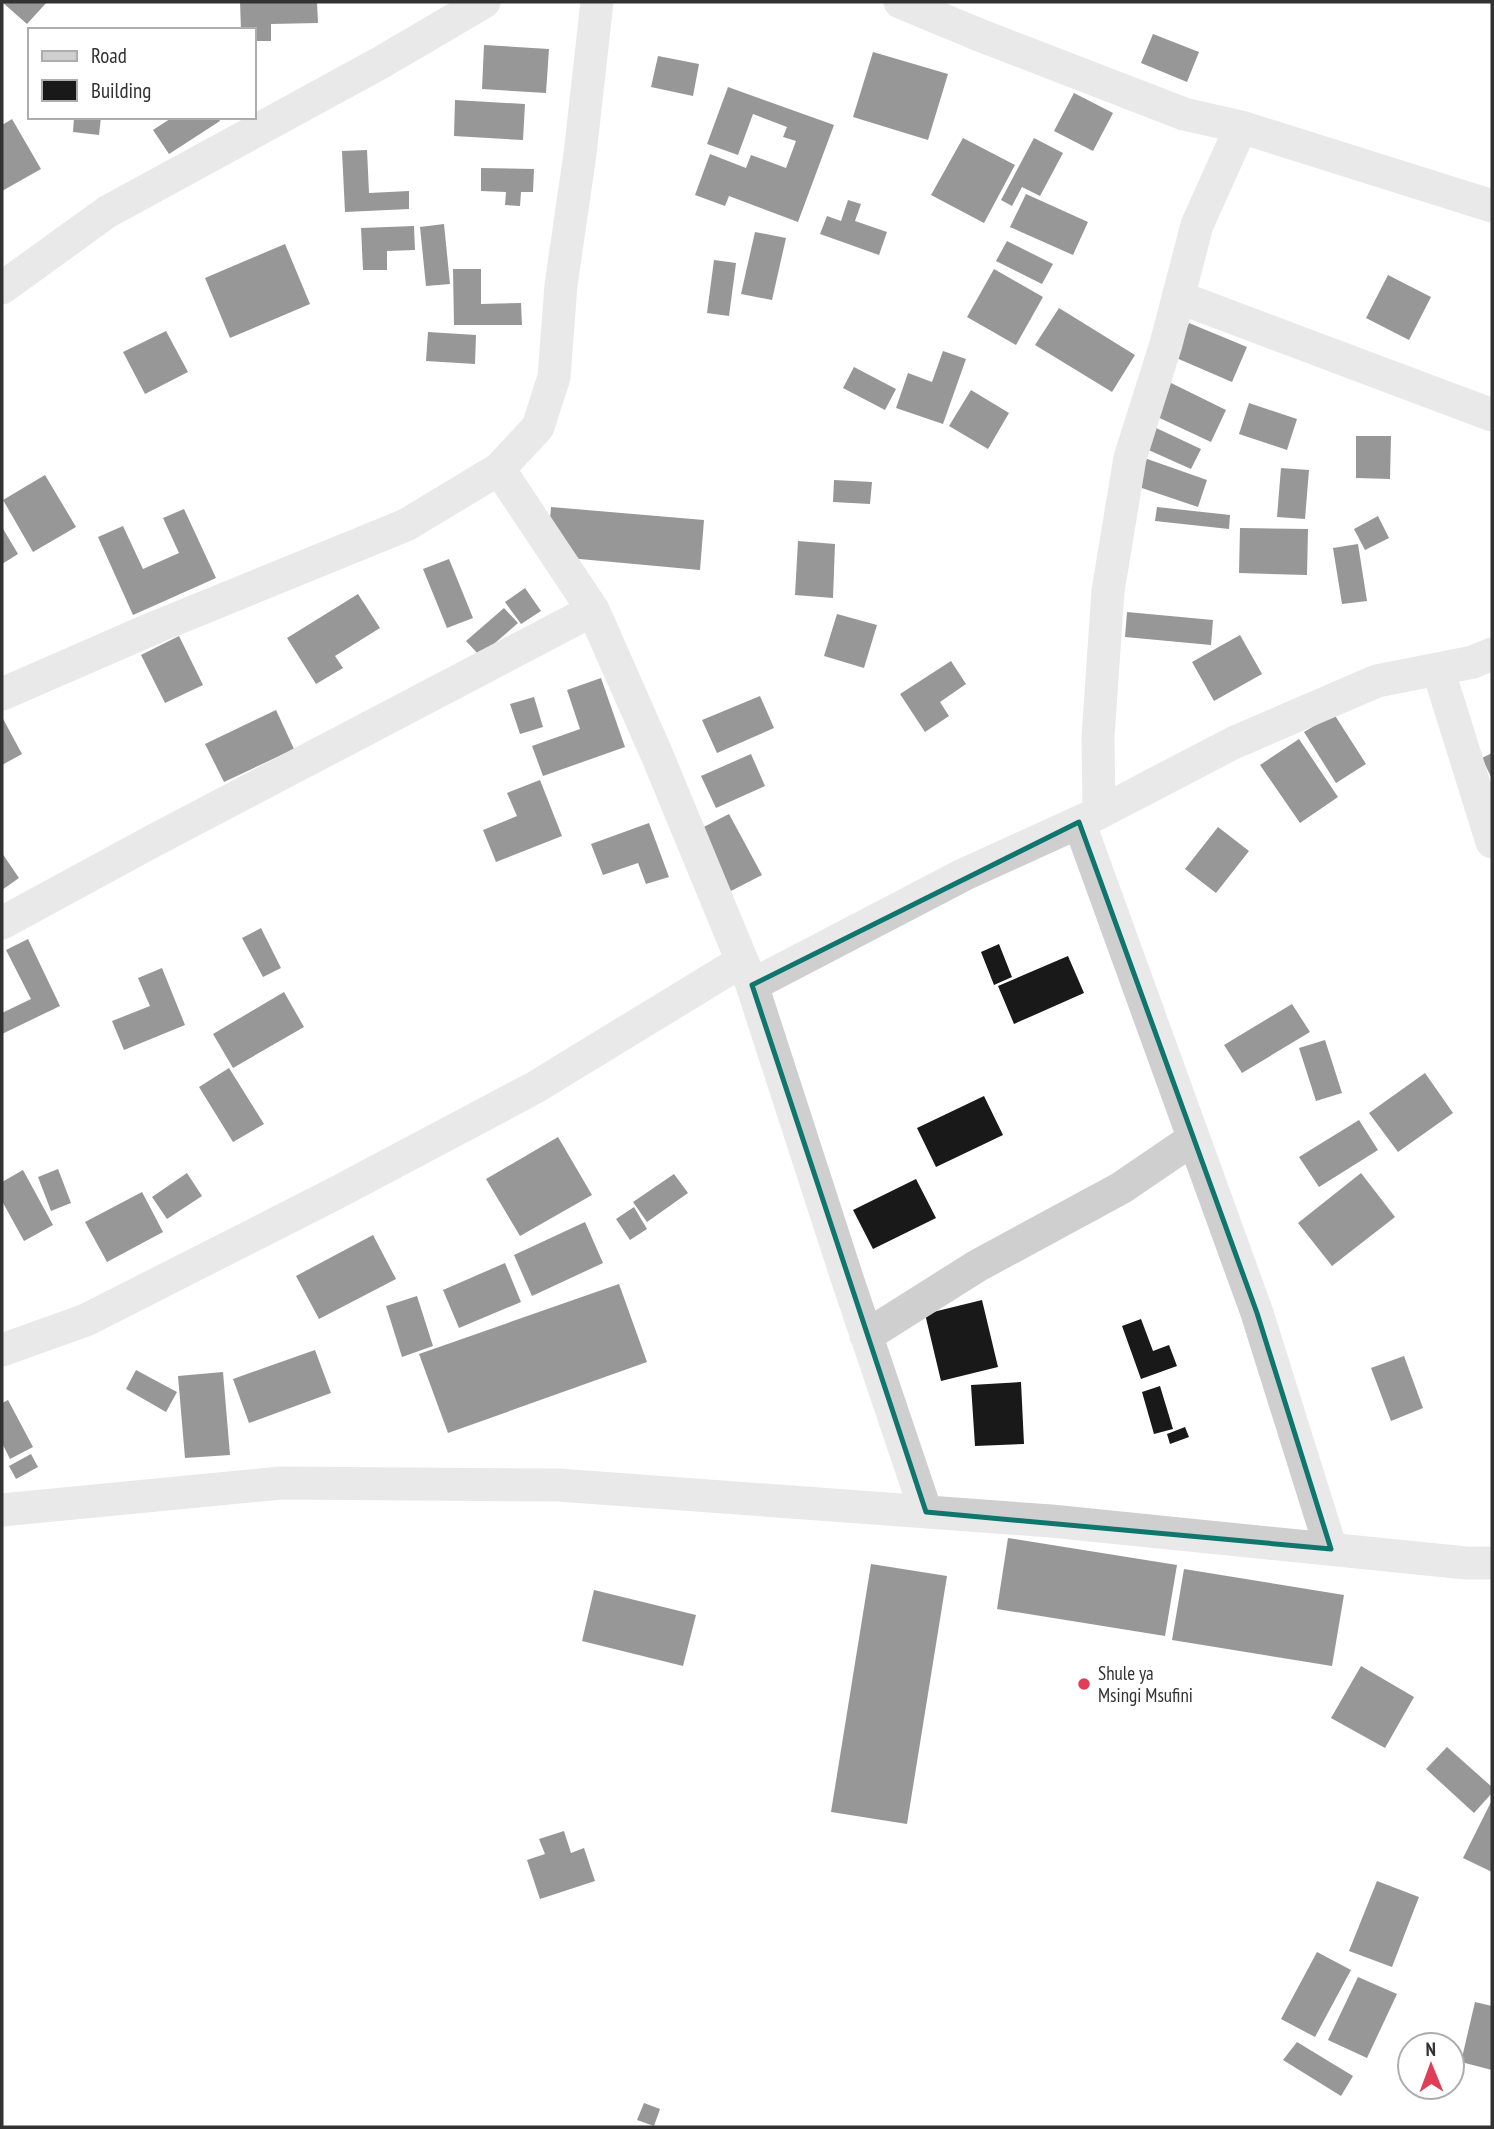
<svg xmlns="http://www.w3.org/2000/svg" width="1494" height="2129" font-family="'PT Sans Narrow',sans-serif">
	<rect width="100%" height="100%" fill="#fff"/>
	<path fill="#191919" d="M2 2H47L27 24Z
		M240 2H317L318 23 271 24V41H254V30H241Z
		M1153 34 1199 52 1187 82 1141 63Z
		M484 45 549 49 546 93 482 89Z
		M873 52 948 74 928 140 853 117Z
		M658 56 699 64 693 96 651 87Z
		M728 87 834 125 798 222 729 196 725 206 695 195 710 154 746 168 751 155 786 168 796 141 783 137 787 127 753 114 738 155 707 144Z
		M1074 93 1113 113 1093 151 1054 131Z
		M455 100 525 104 523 140 454 136Z
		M74 117H101L99 135 73 132Z
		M173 117H218L220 121 169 154 153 130Z
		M12 119 41 169 2 191V125Z
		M963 138 1015 165 984 223 931 195Z
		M1034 138 1063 153 1040 196 1022 187 1012 206 1001 200Z
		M367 150 369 193 409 191V209L345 212 342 151Z
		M481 168 534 169 533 192H521L520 206 505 205 506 192 481 191Z
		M1026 194 1088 222 1073 255 1010 227Z
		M848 200 861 204 855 221 887 232 879 255 820 234 827 216 841 221Z
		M444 224 450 284 426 286 420 227Z
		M414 226 415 250 387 251V270H363L361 228Z
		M755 232 786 238 772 300 741 294Z
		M1007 241 1053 264 1042 284 996 261Z
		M285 244 310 304 230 338 205 278Z
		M714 260 736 263 729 316 707 313Z
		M453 269H481V304L521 303 522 325H454Z
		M994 269 1043 297 1016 345 967 317Z
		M1388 275 1431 297 1409 340 1366 318Z
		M1059 308 1135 355 1112 392 1035 345Z
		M1189 323 1247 347 1232 382 1174 357Z
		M166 331 188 372 145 394 123 352Z
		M428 332 476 335 475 364 426 361Z
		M943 351 966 359 943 424 896 408 908 373 932 382Z
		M854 367 896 389 885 410 843 388Z
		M1167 381 1226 410 1211 442 1151 414Z
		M971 390 1009 413 988 449 949 426Z
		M1249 403 1297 419 1287 450 1239 434Z
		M1154 427 1201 449 1191 469 1144 448Z
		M1356 436H1391L1390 479 1356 478Z
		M1133 454 1207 480 1198 507 1124 482Z
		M1281 468 1309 470 1305 519 1277 517Z
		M45 475 76 527 33 552 3 500Z
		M834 480 872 482 870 504 833 502Z
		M551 507 704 520 700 570 547 556Z
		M1157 507 1230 515 1229 529 1155 521Z
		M184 509 216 578 133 615 98 537 123 526 143 569 179 553 163 518Z
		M1378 516 1389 538 1365 550 1354 529Z
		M2 527 18 554 2 564Z
		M1240 528 1308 529 1307 575 1239 573Z
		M798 541 835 544 833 598 795 595Z
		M1358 544 1367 601 1342 604 1333 548Z
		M449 559 473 618 447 628 423 569Z
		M525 588 541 611 521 624 505 602Z
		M358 594 380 628 335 656 343 668 316 684 287 638Z
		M504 608 518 623 480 656 466 641Z
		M1127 612 1213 620 1211 645 1125 637Z
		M837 614 877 625 864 668 824 656Z
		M1240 635 1262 674 1214 701 1192 662Z
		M179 636 203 685 165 703 141 655Z
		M951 661 966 684 940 702 949 716 925 732 900 694Z
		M601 678 625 747 543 776 532 746 580 729 567 690Z
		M760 696 774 728 717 753 702 720Z
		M534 697 543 727 520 734 510 704Z
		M276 710 294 749 224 782 205 744Z
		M1334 714 1366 764 1336 783 1304 732Z
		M2 717 22 754 2 765Z
		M1299 739 1338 797 1300 823 1260 765Z
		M1492 753V779L1482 758Z
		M751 754 765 786 716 808 701 776Z
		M540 780 562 836 496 862 483 830 517 816 507 793Z
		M729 814 762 875 727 893 694 832Z
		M649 823 669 877 646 884 638 863 603 875 591 844Z
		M1218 827 1249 851 1216 893 1185 869Z
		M2 853 19 878 2 890Z
		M261 928 281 968 263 977 242 938Z
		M28 939 60 1006 2 1034V1013L31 999 6 950Z
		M999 944 1012 977 994 985 981 952Z
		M1068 956 1084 993 1014 1024 998 986Z
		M162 968 185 1025 124 1050 112 1021 150 1006 138 978Z
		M284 992 304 1027 233 1068 213 1034Z
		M1292 1004 1310 1032 1242 1073 1224 1045Z
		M1325 1040 1342 1093 1316 1101 1299 1048Z
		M229 1068 264 1124 233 1142 199 1087Z
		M1425 1073 1453 1113 1398 1152 1369 1113Z
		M984 1096 1003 1135 936 1167 917 1128Z
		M1359 1120 1378 1150 1319 1187 1299 1157Z
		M558 1137 592 1195 520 1236 486 1179Z
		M58 1169 71 1203 51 1211 38 1177Z
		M23 1170 53 1225 24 1241 2 1201V1182Z
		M187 1173 202 1196 167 1219 152 1197Z
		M1361 1173 1395 1217 1332 1266 1298 1223Z
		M674 1174 688 1193 647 1222 633 1202Z
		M916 1179 936 1218 873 1249 853 1210Z
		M142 1192 163 1232 107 1262 85 1222Z
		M634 1207 647 1229 630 1240 616 1219Z
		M585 1222 603 1263 532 1296 514 1255Z
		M373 1235 396 1279 319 1319 296 1276Z
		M505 1263 521 1302 459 1328 443 1290Z
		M619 1284 647 1362 448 1433 419 1354Z
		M417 1296 433 1346 402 1357 386 1306Z
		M982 1300 998 1367 941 1381 925 1314Z
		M1141 1319 1153 1351 1169 1345 1177 1366 1141 1379 1122 1326Z
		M315 1350 331 1393 249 1423 233 1379Z
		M1404 1356 1423 1408 1391 1421 1371 1368Z
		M136 1370 177 1392 166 1412 126 1389Z
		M223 1372 230 1455 185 1458 178 1376Z
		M1021 1382 1024 1444 975 1446 971 1385Z
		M1160 1386 1173 1429 1154 1434 1142 1392Z
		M8 1400 33 1447 10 1459 2 1443V1403Z
		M1185 1427 1189 1437 1170 1444 1167 1434Z
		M31 1454 38 1467 16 1479 9 1466Z
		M1008 1538 1177 1565 1165 1636 997 1609Z
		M871 1564 947 1576 907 1824 831 1812Z
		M1184 1569 1344 1595 1332 1666 1172 1640Z
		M594 1590 696 1615 683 1666 582 1641Z
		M1361 1666 1414 1697 1385 1748 1331 1718Z
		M1447 1747 1492 1787V1793L1474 1813 1426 1769Z
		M1492 1800V1872L1463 1858Z
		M564 1831 571 1853 584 1848 595 1881 540 1899 527 1860 545 1854 539 1839Z
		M1377 1881 1419 1897 1392 1967 1349 1951Z
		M1317 1952 1351 1970 1315 2037 1281 2019Z
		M1358 1977 1397 1994 1367 2058 1328 2040Z
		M1475 2002 1492 2006V2070L1461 2062Z
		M1297 2042 1353 2076 1341 2096 1283 2060Z
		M644 2103 660 2109 654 2126 637 2120Z"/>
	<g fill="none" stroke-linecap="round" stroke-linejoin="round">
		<path stroke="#cfcfcf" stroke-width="33" d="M900 2 977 34 1184 114 1241 127 1492 206
			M2 288 107 212 380 63 484 2
			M1178 297 1492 415
			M499 469 593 610 657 755 752 985 847 1278 926 1512
			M1438 669 1492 842
			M2 694 156 627 406 525 499 469 538 427 554 377 561 285 580 154 597 2
			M1099 813 1098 737 1108 591 1130 458 1166 344 1197 225 1241 127
			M1079 822 1257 1313 1331 1549
			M2 923 151 842 593 610
			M752 985 963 875 1099 813 1233 743 1377 681 1473 662 1492 654
			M866 1336 977 1266 1121 1188 1193 1139
			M2 1350 86 1320 336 1193 534 1088 742 961
			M2 1510 281 1483 558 1485 1051 1521 1466 1563H1492"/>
	</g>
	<path d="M0 0H1494V2129H0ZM1079 822 1257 1313 1331 1549 926 1512 752 985Z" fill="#fff" fill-opacity=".55" fill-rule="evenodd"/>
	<path fill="none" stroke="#0f766e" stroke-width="5" stroke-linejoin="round" d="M1079 822 1257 1313 1331 1549 926 1512 752 985Z"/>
	<circle fill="#e03d57" stroke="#fff" stroke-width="2.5" cx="1084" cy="1684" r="7"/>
	<g text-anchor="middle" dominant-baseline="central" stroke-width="7" stroke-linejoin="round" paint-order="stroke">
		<g font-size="19" fill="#323232" stroke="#fff" text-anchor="start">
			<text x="1098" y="1673">Shule ya<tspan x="1098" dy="22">Msingi Msufini</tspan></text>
		</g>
	</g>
	<rect width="1494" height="2129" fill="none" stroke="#323232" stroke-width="7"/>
	<rect x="28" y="28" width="228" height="91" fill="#ffffff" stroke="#adadad" stroke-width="2"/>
	<rect x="42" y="51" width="35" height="10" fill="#cfcfcf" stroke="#adadad" stroke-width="2"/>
	<text x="91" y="63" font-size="21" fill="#323232">Road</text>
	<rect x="42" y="80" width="35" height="21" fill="#191919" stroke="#adadad" stroke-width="2"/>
	<text x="91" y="98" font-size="21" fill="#323232">Building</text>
	<g transform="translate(1431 2066) rotate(359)"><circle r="33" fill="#ffffff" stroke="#adadad" stroke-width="2"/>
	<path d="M0-5L12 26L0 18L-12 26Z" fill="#e03d57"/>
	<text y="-10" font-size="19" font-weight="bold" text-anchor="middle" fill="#323232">N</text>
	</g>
</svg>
